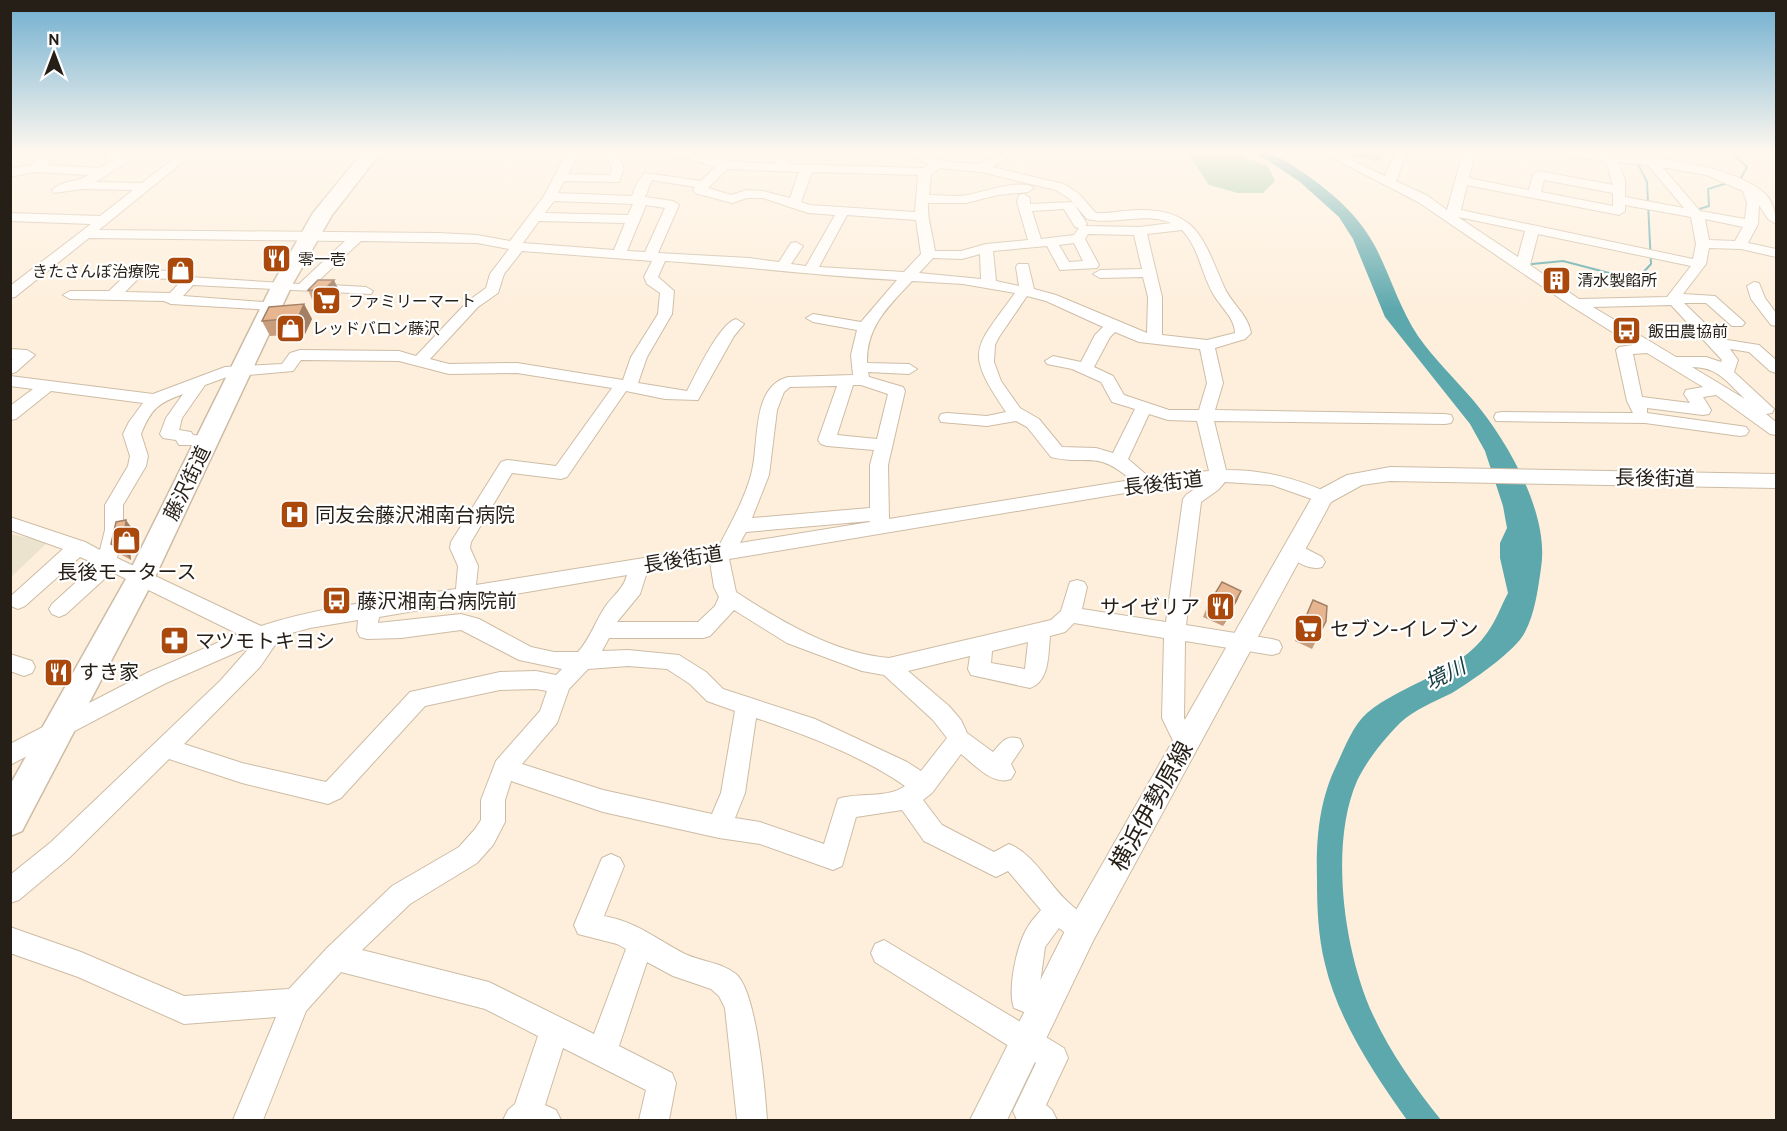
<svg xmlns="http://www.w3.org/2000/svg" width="1787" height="1131" font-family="Cabin,'Noto Sans JP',sans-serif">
	<rect width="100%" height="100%" fill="#feefdc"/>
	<path fill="#ebe3cd" d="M11 534 48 542 11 577Z"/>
	<path fill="#95c69e" d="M1187 152H1232L1268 166 1275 181 1263 193H1238L1209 185Z"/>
	<path fill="#5ca8ad" d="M1249 152C1275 152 1286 161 1308 176 1336 196 1361 218 1377 250 1391 278 1400 309 1418 336 1434 359 1455 379 1473 400 1507 440 1550 514 1541 568 1538 589 1535 613 1525 632 1516 651 1470 682 1452 693 1434 702 1415 709 1400 723 1384 739 1367 760 1357 781 1329 845 1344 952 1373 1015 1390 1052 1416 1089 1441 1120H1407C1375 1075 1338 1020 1325 964 1318 936 1317 907 1317 879 1316 838 1319 801 1337 764 1345 747 1353 725 1367 713 1403 683 1459 673 1487 633 1496 621 1501 606 1508 593L1500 558V543L1507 528 1503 506 1485 451 1470 424 1385 317 1353 239 1339 217 1300 182 1264 158Z"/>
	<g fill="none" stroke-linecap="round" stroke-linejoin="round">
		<path stroke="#5ca8ad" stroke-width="2" d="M1735 152 1736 157 1747 167 1740 180
			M1696 210 1709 206 1708 189 1731 182
			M1532 264 1563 261 1636 280 1651 264 1647 182 1638 164"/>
		<defs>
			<path id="minor" d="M52 152H65L47 165 100 168 113 160 106 159V153L130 154V160L96 182 142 183 182 152H195L99 230 438 233 477 235 510 241 544 196 567 152H579L568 174 610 175 612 168 604 152H616L624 168 619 182 564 181 558 193 632 196 637 183 645 173 701 181 715 167 685 157 663 155 661 152H691L724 161 777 164 767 152H779L790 164 923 168 930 164 906 155 904 152H919L941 161 979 164 1003 152H1017L992 167 1064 184 1078 193 1096 213C1110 214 1124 210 1138 210 1200 209 1204 243 1225 289 1233 305 1248 315 1251 333L1245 339 1215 348 1223 383 1215 410 1445 414 1451 415 1453 419 1451 423 1445 424 1214 421 1226 470C1264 470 1295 478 1329 493L1332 497 1329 501 1323 503 1272 485 1225 482 1218 490 1201 502 1186 625 1272 639 1279 641 1282 647 1279 653 1272 655 1185 641 1184 718 1197 744 1194 751 1186 754 1178 751 1162 718 1164 638 1074 623 1065 632 1050 636C1048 654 1050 681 1030 688L971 675 968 669 970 656 908 671 949 706 961 720 967 733 993 752C1002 742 1006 734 1020 739L1023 746 1011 764 1015 772 1011 779C993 786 975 765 961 754L932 793 923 800 942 825 994 852 1009 844C1034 854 1047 882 1066 900 1076 911 1089 916 1095 930L1091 939 1082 943 1073 939 1059 928 1045 947 1038 998 1034 1008 1024 1012 1014 1008C1007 990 1017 942 1029 925 1032 920 1037 915 1041 910L1008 871 996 877 924 841 902 810 856 817 842 866 833 870 760 844 719 838 603 812 511 781 505 800V822L493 845 477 863 410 904 362 950 489 982 594 1034 626 949 617 944 578 934 574 925 602 858 611 854 620 858 624 866 604 916C637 922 656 939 685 954 702 962 721 962 736 974 757 992 765 1091 767 1120H737L725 1008 719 996 711 989 673 976 647 962 619 1046 672 1073 676 1083 669 1120H639L646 1090 563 1048 545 1105 556 1110 561 1120H503L508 1110 515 1104 538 1036 485 1009 341 972 306 1011 263 1120H233L276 1017 184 1024 78 977 10 953V927L81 952 184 996 289 989 327 948 392 886 459 847 475 829 481 820V800L496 761 540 711 547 691 536 689 500 690 425 706 341 798 328 804 242 783 169 759 69 858 19 900 10 903V875L51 842 220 681 251 646 164 684 10 765V744L149 672 238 634 112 572 66 614 59 617 52 614 49 609 52 604 96 564 80 557 25 606 18 609 11 606V596L63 549 10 530V517L85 542 100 550 105 530V505L128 466 130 456 123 434 129 422 143 403 51 391 16 419 10 420V406L33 389 10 386V376L153 394 225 367 282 364 290 353 300 350 399 351 416 356 468 301 486 288 490 274 509 249 477 243 361 241 315 284 366 287 373 291 371 294 193 285 183 296 276 303 278 306 271 310 171 304 164 301 70 299 63 295 70 291H109L130 271 135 270 177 271 184 275 177 279 139 278 125 292 170 293 184 278 189 277 299 284 345 241 89 238 15 297 10 298V286L91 224 10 221V213L100 216 133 190 82 189 54 193 52 190C62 180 77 182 89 175L34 172 10 177V169L30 165ZM940 168 981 172 1056 190 1070 199 1087 219 1092 220C1119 224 1146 212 1171 223L1140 227 1085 226 1087 224 1073 202 1030 204V198L1024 194 1019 195 1017 202 1028 240 986 244 961 251H935C933 235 927 219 928 203H966L998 195 1028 192 1034 188C1023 178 983 192 968 195 956 197 942 195 929 195L931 174ZM727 169 799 172 790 198 763 191 747 190 731 195 708 188ZM812 172 918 175 915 212 810 205 801 202ZM652 180 695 187 693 190 695 193 732 203 747 198H763L808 213 835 215 806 266 791 264 803 246 796 242 791 243 779 262 749 258 658 253 679 205 673 201 645 197ZM554 201 633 204 628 215 545 213ZM646 205 665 208 645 252 627 251ZM1064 209 1075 227 1079 228 1074 235 1041 239 1032 211ZM847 215 916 220 921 254 904 272 819 267ZM539 221 625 223 614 250 523 243ZM1182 230C1200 249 1201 275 1215 297 1222 308 1235 319 1235 333L1207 340 1162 335V297L1147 234ZM1088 234 1134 235 1142 269 1100 270 1093 274 1100 278 1143 277 1148 297 1147 333 1056 295 1034 289 1028 264H1018L1016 267 1019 286 996 281 993 251 1047 246 1060 270 1097 268 1099 265 1085 239ZM1074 243 1083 261 1069 262 1059 245ZM522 251 652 261 644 277 647 284 660 293 658 314 631 357 623 380 517 363 449 364 430 359 478 307 498 293 504 274ZM980 254 981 279 919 273 933 258 962 259ZM665 261C743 266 819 276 897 280L861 322 813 314 806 318 813 322 857 330 851 355 853 375 788 377C750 387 760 445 751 475 744 500 731 523 719 546L476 585 478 566 470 548 471 542 512 473 561 479 567 477 626 391 665 399 698 400 734 336 744 324 736 319C719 324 696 374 687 391L638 383 647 357 672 314 674 291 658 277ZM912 281 963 284 1015 293C974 350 964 350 1006 412L987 416 947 413 941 414 939 418 941 422 987 426 1016 421 1027 427 1051 457C1086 466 1097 449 1131 480L889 519 888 465 905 391 903 387 869 377 868 372 909 374 917 369 909 364 867 363C866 326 889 306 912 281ZM1027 296 1046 301 1103 327 1095 335 1081 362 1053 356 1045 361 1047 364 1072 369 1101 382 1112 402 1135 409 1113 453 1096 448 1062 447 1039 419 1020 408 1001 381 994 362 995 345 999 337ZM1115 332 1139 342 1200 349 1207 383 1199 410H1169L1124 395 1113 376 1094 367 1110 337ZM301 360 399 361 449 374 517 373 612 388 556 466 507 460 501 462 451 542 450 548 458 566 456 589C391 599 322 606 261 626L117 558 123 530V505L146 466 148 456 141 434C151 409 158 403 183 394L166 418 160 434 163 438 176 440 179 445H213L216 441 213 437 193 435 191 432 179 430 182 418 205 385 227 377 293 371ZM853 385H861L888 394 877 439 837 435ZM837 386 818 440 821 444 827 446 874 450 870 465V508L752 518 769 475 777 410 784 392 790 387ZM1149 414 1168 420 1197 421 1209 471 1149 477 1128 459ZM1203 483 1186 495 1183 499 1166 622 1082 609 1087 587 1084 582 1077 580 1070 582 1061 611 1051 620 889 658C834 653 782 622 736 592L729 559 1155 488ZM870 521V522L740 543 746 532ZM710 562 714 587 719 597 715 606 698 622H617L640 594 647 572ZM627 575C623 590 613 595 605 607 595 622 590 639 578 652H554L531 647 479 619 461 614 378 623 379 617ZM734 610 787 643 862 671 884 675 933 720 947 738 921 771 907 762 815 719 723 689 706 672 679 655 628 650 602 651 609 638H703L710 636ZM358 620 357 631 360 637 367 639 401 638 461 630 519 660 562 669 556 675 536 671 500 672 410 692 326 782 242 763 184 744 260 667 281 636 310 628ZM1028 642 1025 669 991 663 992 651ZM628 666 667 669 690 684 707 701 735 711 721 793 712 814 603 790 522 764 557 723 569 689 588 669ZM756 718C806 735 862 756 905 786 887 799 858 792 838 799L824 844 760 822 735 818 745 793Z
				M1321 152H1335L1385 176 1395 152H1407L1396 181 1428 196 1447 210 1463 152H1475L1469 178 1529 190 1533 175 1539 171 1613 185 1606 161 1565 156 1559 152C1613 152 1720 158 1762 191 1772 199 1776 212 1776 224L1768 219 1759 205 1758 224 1748 243 1776 249V257L1741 249 1709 248 1706 264 1683 294 1715 296 1742 320 1745 323 1742 326H1732L1706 303H1684L1721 339 1759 345 1776 360V373L1770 371 1749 352 1730 349 1738 360 1734 372 1774 409 1772 413 1766 414 1776 422V435L1770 434 1716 395 1703 397 1711 410 1709 414 1703 415 1647 408V413L1740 426 1746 427 1749 431 1746 435 1740 436 1645 423 1496 421 1494 417 1496 413 1502 412 1633 413 1627 401 1616 350 1619 347 1633 345 1571 306 1418 202ZM1618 162 1648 165 1684 208 1625 197V180ZM1662 167 1706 175 1743 191 1747 203 1745 219 1700 211ZM1544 180 1613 193V206L1541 192ZM1467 185 1619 215 1625 211V205L1691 217 1696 244 1693 259 1461 210ZM1458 217 1525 231 1518 257ZM1705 219 1743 227 1735 241 1709 240ZM1538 234 1691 266 1667 297 1579 299 1530 265ZM1671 305 1722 360 1721 362 1706 357H1676L1593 307ZM1647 353 1703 387 1686 390 1684 394 1690 403 1642 397 1633 354ZM1692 367C1718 367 1727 382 1745 399Z
				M1754 282 1759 283 1765 298 1776 313V326L1771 325 1751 299 1747 286Z
				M10 349 27 350 35 355 16 372 10 374V361L13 359H10Z
				M1295 543 1322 557 1325 562 1322 567C1310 571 1292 561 1285 550L1288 545Z
				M10 654 32 661 35 667 32 673 24 676 10 671Z
				M884 940 1064 1048 1068 1058 1046 1105 1052 1110 1057 1120H1017L1013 1111 1036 1063 875 962 871 953 875 944Z"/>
			<path id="major" d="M1390 467 1776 474V488L1390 481 1362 485 1331 502 1093 941 1007 1120H970L1071 919 1315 492 1347 475Z"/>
			<path id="highway" d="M363 152H381L332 215 292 285 155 577 22 831 10 836V785L127 577 272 285 313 213Z"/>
		</defs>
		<use href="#minor" stroke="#cdbca5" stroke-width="2"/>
		<use href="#major" stroke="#cdbca5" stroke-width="2"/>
		<use href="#highway" stroke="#cdbca5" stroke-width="3"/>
		<use href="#minor" fill="#fff" fill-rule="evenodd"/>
		<use href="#major" fill="#fff" fill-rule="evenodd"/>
		<use href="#highway" fill="#fff" fill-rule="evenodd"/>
	</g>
	<path fill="#c79d7c" d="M1354 152H1385L1379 161 1352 156Z
		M318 280 341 295 331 306H315L308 290Z
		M304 304 312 319 305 334 270 336 262 321Z
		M134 531 133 549 130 551 131 560 120 554 111 544Z
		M1241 591 1237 601 1223 626 1203 617 1207 607Z
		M1313 600 1326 621 1312 649 1295 641Z"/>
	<path fill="#a27f65" d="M334 280 341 295 331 306 323 291Z
		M304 304 312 319 305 334 298 318Z
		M126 520 134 531 133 549 130 551 131 560 123 550 121 540Z
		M1241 591 1237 601 1223 626 1227 616Z"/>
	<path fill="#e7b690" stroke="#a27f65" stroke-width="1.5" d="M318 280H334L323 291 308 290Z
		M304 304 298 318 262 321 269 307Z
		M126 520 124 538 121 540 123 550 111 544 116 522Z
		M1222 582 1241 591 1227 616 1207 607Z
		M1313 600 1327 606 1326 621 1320 633 1302 626Z"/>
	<linearGradient id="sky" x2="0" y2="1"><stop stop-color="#70afd0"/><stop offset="0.49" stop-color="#fff8ef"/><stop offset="1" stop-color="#fff8ef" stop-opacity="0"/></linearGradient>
	<rect width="1787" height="310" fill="url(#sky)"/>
	<defs>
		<symbol id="restaurant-square" viewBox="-11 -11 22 22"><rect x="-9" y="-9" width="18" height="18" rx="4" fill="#ab480c" stroke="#fff"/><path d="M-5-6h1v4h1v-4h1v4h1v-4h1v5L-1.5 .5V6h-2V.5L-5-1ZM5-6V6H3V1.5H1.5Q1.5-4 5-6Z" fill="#fff"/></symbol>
		<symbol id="shop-square" viewBox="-11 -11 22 22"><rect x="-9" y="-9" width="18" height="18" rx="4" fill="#ab480c" stroke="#fff"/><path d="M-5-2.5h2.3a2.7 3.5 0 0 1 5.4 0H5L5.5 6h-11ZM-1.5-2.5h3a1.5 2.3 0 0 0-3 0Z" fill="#fff"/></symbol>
		<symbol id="building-square" viewBox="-11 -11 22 22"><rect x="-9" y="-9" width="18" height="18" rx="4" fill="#ab480c" stroke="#fff"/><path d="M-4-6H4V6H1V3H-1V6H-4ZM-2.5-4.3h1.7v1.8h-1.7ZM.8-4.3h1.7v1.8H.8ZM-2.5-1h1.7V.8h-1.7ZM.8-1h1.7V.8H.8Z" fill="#fff"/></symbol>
		<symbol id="supermarket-square" viewBox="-11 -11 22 22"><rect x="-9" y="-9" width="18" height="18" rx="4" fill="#ab480c" stroke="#fff"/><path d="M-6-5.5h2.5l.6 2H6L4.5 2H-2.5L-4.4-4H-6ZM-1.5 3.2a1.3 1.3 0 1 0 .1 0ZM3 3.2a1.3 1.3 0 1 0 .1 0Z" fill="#fff"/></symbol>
		<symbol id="bus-square" viewBox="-11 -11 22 22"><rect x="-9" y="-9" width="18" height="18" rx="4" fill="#ab480c" stroke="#fff"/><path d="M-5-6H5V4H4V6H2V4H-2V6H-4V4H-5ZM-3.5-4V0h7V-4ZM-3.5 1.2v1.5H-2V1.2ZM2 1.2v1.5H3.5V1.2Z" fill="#fff"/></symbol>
		<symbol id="hospital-square" viewBox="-11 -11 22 22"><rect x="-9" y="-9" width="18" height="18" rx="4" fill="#ab480c" stroke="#fff"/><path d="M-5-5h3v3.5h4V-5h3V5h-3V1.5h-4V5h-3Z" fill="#fff"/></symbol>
		<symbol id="pharmacy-square" viewBox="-11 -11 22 22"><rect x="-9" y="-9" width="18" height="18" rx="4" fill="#ab480c" stroke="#fff"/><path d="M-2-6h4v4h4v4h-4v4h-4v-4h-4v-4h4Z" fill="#fff"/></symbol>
	</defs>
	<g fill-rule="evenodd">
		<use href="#restaurant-square" x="260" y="242" width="33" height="33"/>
		<use href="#shop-square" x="164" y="254" width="33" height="33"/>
		<use href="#building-square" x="1540" y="264" width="33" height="33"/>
		<use href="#supermarket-square" x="310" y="284" width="33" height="33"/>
		<use href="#shop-square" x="274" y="312" width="33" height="33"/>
		<use href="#bus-square" x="1610" y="314" width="33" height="33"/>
		<use href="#hospital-square" x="278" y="498" width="33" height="33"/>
		<use href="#shop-square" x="110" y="524" width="33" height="33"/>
		<use href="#bus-square" x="320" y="584" width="33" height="33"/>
		<use href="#restaurant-square" x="1204" y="590" width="33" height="33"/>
		<use href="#supermarket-square" x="1292" y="612" width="33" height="33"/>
		<use href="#pharmacy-square" x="158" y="624" width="33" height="33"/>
		<use href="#restaurant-square" x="42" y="656" width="33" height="33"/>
	</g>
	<g text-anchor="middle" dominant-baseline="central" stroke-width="4.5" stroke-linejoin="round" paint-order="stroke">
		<g font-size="16" fill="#261f17" stroke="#fff" text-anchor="start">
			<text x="298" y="259">零一壱</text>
			<text x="160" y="271" text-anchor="end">きたさんぽ治療院</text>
			<text x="1577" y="280">清水製餡所</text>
			<text x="348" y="301">ファミリーマート</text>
			<text x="312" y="328">レッドバロン藤沢</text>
			<text x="1648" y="331">飯田農協前</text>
		</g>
		<g font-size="20" fill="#261f17" stroke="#fff">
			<text transform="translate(1655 478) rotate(1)">長後街道</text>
			<text transform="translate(187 483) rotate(-64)">藤沢街道</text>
			<text transform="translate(1163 483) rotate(-7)">長後街道</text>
			<text transform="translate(683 559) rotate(-9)">長後街道</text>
		</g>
		<g font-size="20" fill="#261f17" stroke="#fff" text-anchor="start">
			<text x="315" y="515">同友会藤沢湘南台病院</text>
			<text x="127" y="572" text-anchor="middle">長後モータース</text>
			<text x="357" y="601">藤沢湘南台病院前</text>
			<text x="1200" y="607" text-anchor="end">サイゼリア</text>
			<text x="1330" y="629">セブン-イレブン</text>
			<text x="195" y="641">マツモトキヨシ</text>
			<text x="79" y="672">すき家</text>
		</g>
		<g font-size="21" font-style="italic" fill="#14393c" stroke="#fff">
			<text transform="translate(1445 674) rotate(-27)">境川</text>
		</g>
		<g font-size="24" fill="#261f17" stroke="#fff">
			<text transform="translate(1151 806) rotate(-61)">横浜伊勢原線</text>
		</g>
	</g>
	<rect width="1787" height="1131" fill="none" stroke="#261f17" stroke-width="24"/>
	<g transform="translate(54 54)" stroke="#ffffff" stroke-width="4.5" paint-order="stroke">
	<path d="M0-4.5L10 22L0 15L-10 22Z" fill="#261f17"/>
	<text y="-9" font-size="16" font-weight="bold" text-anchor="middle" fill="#261f17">N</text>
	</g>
</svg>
